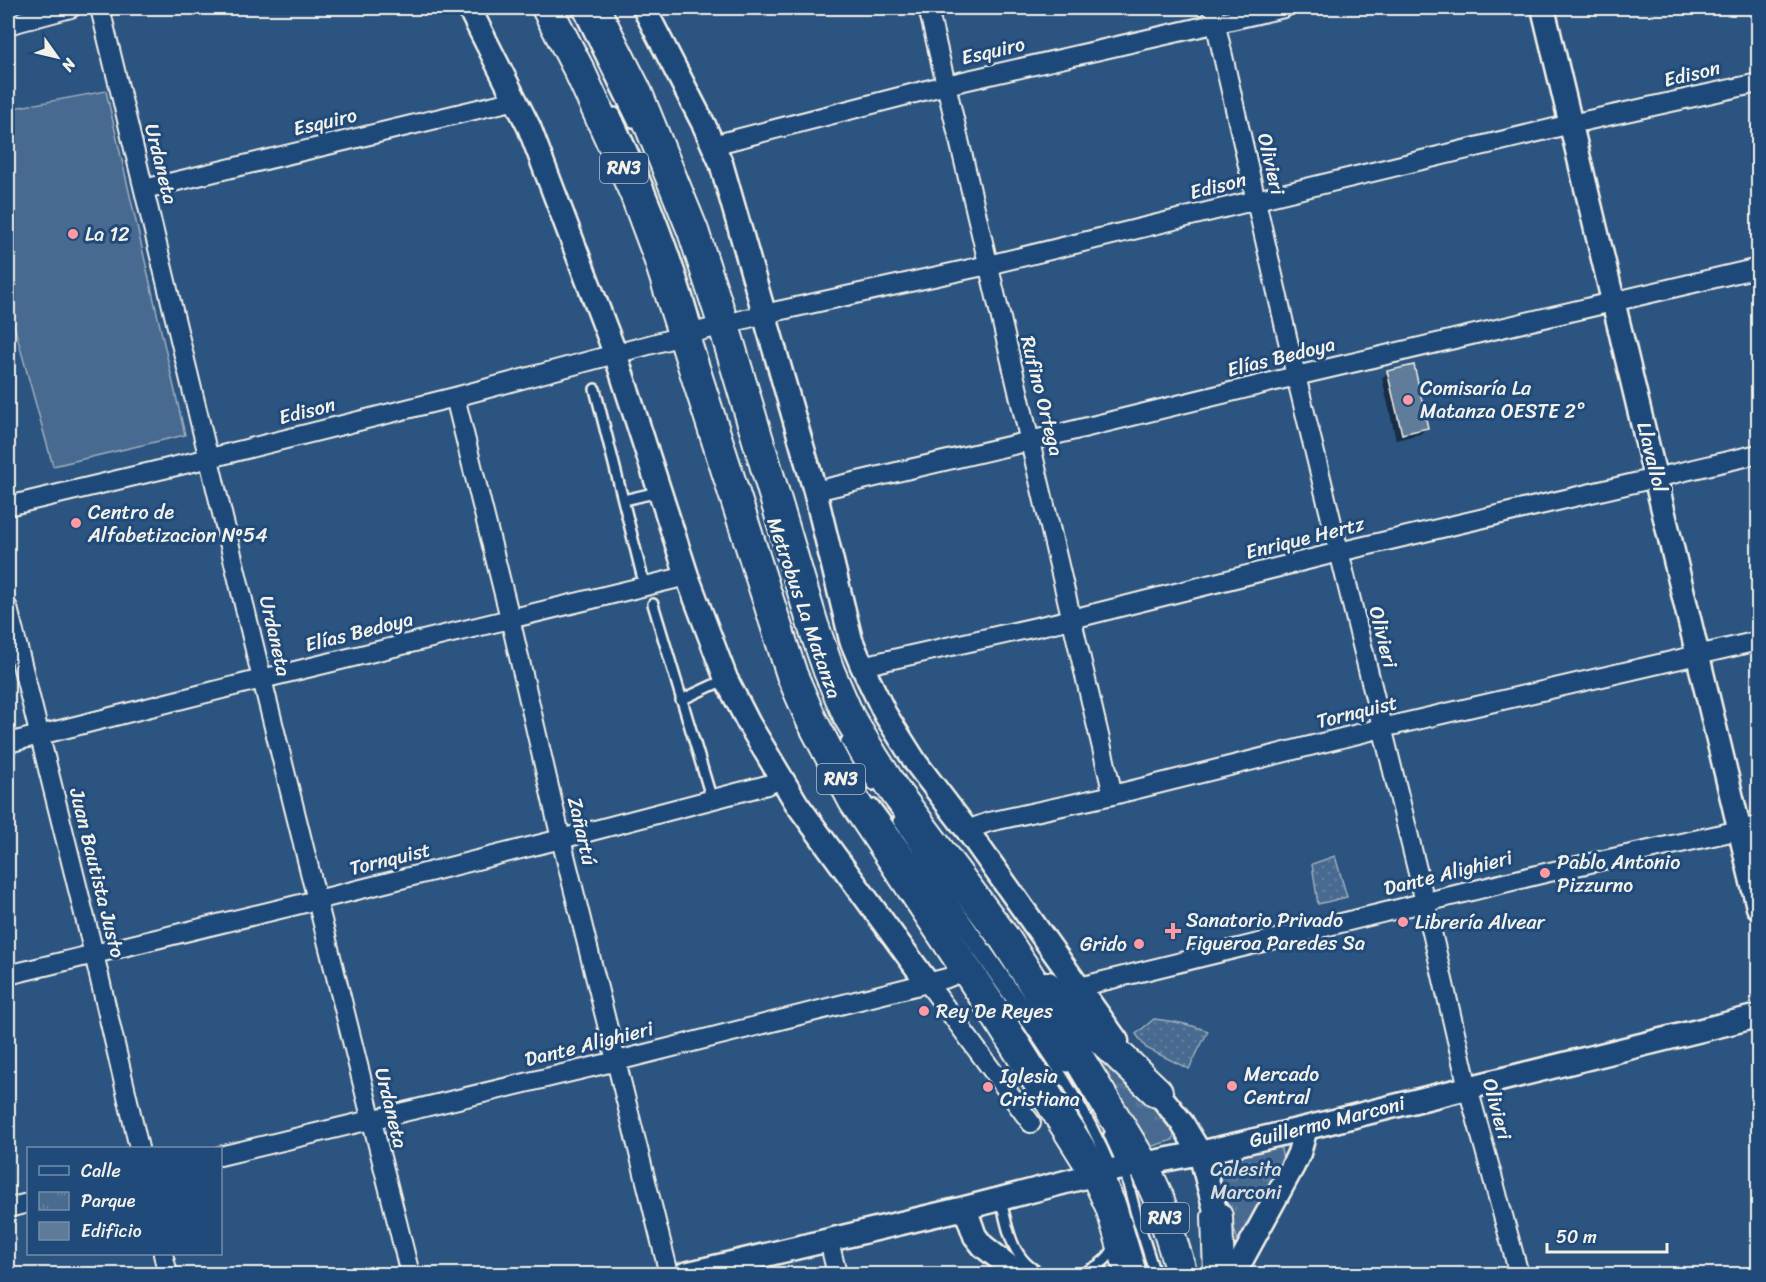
<svg xmlns="http://www.w3.org/2000/svg" width="1766" height="1282" font-family="Sriracha,sans-serif">
	<defs>
		<pattern id="grass-dots" width="8" height="8" patternUnits="userSpaceOnUse" patternTransform="scale(1.5)"><rect width="8" height="8" fill="#496b90"/><path d="M2 2h.1M6 6h.1" fill="none" stroke="#6481a0" stroke-width="1.8" stroke-linecap="round"/></pattern>
		<pattern id="park-tufts" width="24" height="20" patternUnits="userSpaceOnUse" patternTransform="scale(1.5)"><rect width="24" height="20" fill="#496b90"/><path d="M3 7l-1-3M5 7V3M7 7l1-3M15 17l-1-3M17 17v-4M19 17l1-3" fill="none" stroke="#6481a0"/></pattern>
	</defs>
	<rect width="100%" height="100%" fill="#2c5481"/>
	<filter id="ink" filterUnits="userSpaceOnUse"><feTurbulence type="fractalNoise" baseFrequency=".0167" numOctaves="2"/><feDisplacementMap in="SourceGraphic" scale="12" xChannelSelector="R" yChannelSelector="G"/><feConvolveMatrix kernelMatrix="1 2 1 2 8 2 1 2 1" color-interpolation-filters="sRGB"/></filter>
	<g filter="url(#ink)">
		<path fill="url(#grass-dots)" stroke="#9eaebc" stroke-width="1.5" d="M1335 856 1347 897 1318 904 1312 864Z
			M1154 1019C1173 1021 1190 1024 1208 1031L1189 1069 1146 1048 1136 1034Z"/>
		<path fill="url(#park-tufts)" stroke="#9eaebc" stroke-width="1.5" d="M1064 1016 1122 1073 1169 1125 1174 1135 1173 1140 1146 1148Z
			M1277 1146 1281 1149 1284 1164 1238 1242 1218 1171 1219 1166 1224 1161Z"/>
		<path fill="#496b90" stroke="#9eaebc" stroke-width="1.5" d="M106 91 185 435 53 466 8 304V164L14 162 8 139V109Z"/>
		<path fill="#0007" d="M1388 372 1427 428 1420 434 1396 440 1382 378Z"/>
		<path fill="#5e7b9a" stroke="#f4f1e8" stroke-width="1.5" d="M1414 365 1428 428 1402 434 1387 371Z"/>
		<g fill="none" stroke-linecap="round" stroke-linejoin="round">
			<defs>
				<path id="service" d="M577 8 633 122
					M615 113C649 184 678 257 698 333
					M595 389 645 587
					M624 500 658 492
					M653 604 712 800
					M681 700 726 679
					M846 741 873 785
					M874 805C916 861 956 920 996 978 1038 1039 1083 1100 1112 1170
					M898 821 1067 1067
					M1109 1135 1124 1168 1136 1214 1155 1274
					M1001 1199C1007 1228 1012 1262 1043 1274
					M1081 1274C1095 1268 1108 1261 1115 1246"/>
				<path id="minor" d="M100 8 262 679 410 1274
					M928 8 1113 795
					M1212 8 1296 376 1425 902 1468 1088 1519 1274
					M8 25 71 8
					M713 145 946 85 1284 8
					M144 189 516 100
					M455 397 510 618 561 839 669 1274
					M815 491 1030 441 1296 376 1758 268
					M8 506 210 458 455 397 764 314 988 265 1571 124 1758 83
					M8 608 94 954 139 1148
					M862 666 1072 619 1339 552 1758 454
					M8 743 262 679 687 576
					M967 830 989 822 1113 795 1382 728 1758 641
					M8 975 317 900 561 839 767 785 781 779
					M927 982 1031 1123
					M1079 987 1545 873 1758 826
					M220 1156 617 1061 947 978 966 970
					M8 1208 28 1203
					M829 1241 837 1274
					M163 1254 168 1274"/>
				<path id="tertiary" d="M469 8 529 127 615 353 687 576 726 679 749 724 797 804 927 982
					M644 8 704 125 721 163 815 491 851 640 862 666 885 714 916 763 967 830 1117 1041
					M1543 8 1758 907
					M1147 1079 1182 1123 1200 1153 1221 1233
					M965 1208 975 1236 983 1246 1019 1274
					M685 1274 965 1208 1112 1170 1200 1153 1306 1128 1758 1016
					M1234 1274 1293 1166 1299 1153 1306 1128"/>
				<path id="trunk" d="M547 8 580 72 635 193 657 252 792 675 811 719 854 801 990 1005 1096 1174 1111 1207 1131 1274
					M594 8 636 91 693 231 724 326 813 625 829 671 849 717 873 757 896 793 1005 939 1027 973 1143 1164 1158 1197 1182 1274
					M1047 987 1157 1092
					M1217 1217 1219 1274"/>
			</defs>
			<use href="#service" stroke="#f4f1e8" stroke-width="14"/>
			<use href="#minor" stroke="#f4f1e8" stroke-width="22"/>
			<use href="#tertiary" stroke="#f4f1e8" stroke-width="27"/>
			<use href="#trunk" stroke="#f4f1e8" stroke-width="34"/>
			<use href="#service" stroke="#1f4a7a" stroke-width="9"/>
			<use href="#minor" stroke="#1f4a7a" stroke-width="18"/>
			<use href="#tertiary" stroke="#1f4a7a" stroke-width="22"/>
			<use href="#trunk" stroke="#1f4a7a" stroke-width="30"/>
		</g>
	</g>
	<g fill="#ff9aa2" stroke="#1f4a7a" stroke-width="2">
		<circle cx="73" cy="234" r="6"/>
		<circle cx="1408" cy="400" r="6"/>
		<circle cx="76" cy="523" r="6"/>
		<circle cx="1545" cy="873" r="6"/>
		<circle cx="1403" cy="922" r="6"/>
		<path d="M1170 922h6v6h6v6h-6v6h-6v-6h-6v-6h6z"/>
		<circle cx="1139" cy="944" r="6"/>
		<circle cx="924" cy="1011" r="6"/>
		<circle cx="1232" cy="1086" r="6"/>
		<circle cx="988" cy="1087" r="6"/>
	</g>
	<g text-anchor="middle" dominant-baseline="central" stroke-width="6" stroke-linejoin="round" paint-order="stroke">
		<g fill="#1f4a7a" stroke="#b4bfc7" stroke-width="1.5">
			<rect x="600" y="153" width="48" height="30" rx="4.5"/>
			<rect x="817" y="764" width="48" height="30" rx="4.5"/>
			<rect x="1141" y="1203" width="48" height="30" rx="4.5"/>
		</g>
		<g font-size="18" font-weight="bold" fill="#f4f1e8">
			<text x="624" y="168">RN3</text>
			<text x="841" y="779">RN3</text>
			<text x="1165" y="1218">RN3</text>
		</g>
		<g font-size="20" fill="#f4f1e8" stroke="#1f4a7a">
			<text transform="translate(993 51) rotate(-13)">Esquiro</text>
			<text transform="translate(1692 74) rotate(-13)">Edison</text>
			<text transform="translate(325 122) rotate(-13)">Esquiro</text>
			<text transform="translate(161 164) rotate(76)">Urdaneta</text>
			<text transform="translate(1271 164) rotate(77)">Olivieri</text>
			<text transform="translate(1218 186) rotate(-14)">Edison</text>
			<text transform="translate(1281 357) rotate(-14)">Elías Bedoya</text>
			<text transform="translate(1042 396) rotate(76)">Rufino Ortega</text>
			<text transform="translate(307 411) rotate(-14)">Edison</text>
			<text transform="translate(1652 457) rotate(76)">Llavallol</text>
			<text transform="translate(1305 538) rotate(-14)">Enrique Hertz</text>
			<text transform="translate(804 608) rotate(71)">Metrobus La Matanza</text>
			<text transform="translate(359 632) rotate(-14)">Elías Bedoya</text>
			<text transform="translate(275 636) rotate(77)">Urdaneta</text>
			<text transform="translate(1383 637) rotate(76)">Olivieri</text>
			<text transform="translate(1357 712) rotate(-14)">Tornquist</text>
			<text transform="translate(582 831) rotate(77)">Zañartú</text>
			<text transform="translate(390 859) rotate(-14)">Tornquist</text>
			<text transform="translate(97 873) rotate(76)">Juan Bautista Justo</text>
			<text transform="translate(1448 873) rotate(-14)">Dante Alighieri</text>
			<text transform="translate(589 1044) rotate(-14)">Dante Alighieri</text>
			<text transform="translate(391 1108) rotate(76)">Urdaneta</text>
			<text transform="translate(1497 1109) rotate(75)">Olivieri</text>
			<text transform="translate(1327 1122) rotate(-14)">Guillermo Marconi</text>
		</g>
		<g font-size="20" fill="#f4f1e8" stroke="#1f4a7a" text-anchor="start">
			<text x="85" y="234">La 12</text>
			<text x="1420" y="388">Comisaría La<tspan x="1420" dy="23">Matanza OESTE 2°</tspan></text>
			<text x="88" y="512">Centro de<tspan x="88" dy="23">Alfabetizacion Nº54</tspan></text>
			<text x="1557" y="862">Pablo Antonio<tspan x="1557" dy="23">Pizzurno</tspan></text>
			<text x="1186" y="920">Sanatorio Privado<tspan x="1186" dy="23">Figueroa Paredes Sa</tspan></text>
			<text x="1415" y="922">Librería Alvear</text>
			<text x="1127" y="944" text-anchor="end">Grido</text>
			<text x="936" y="1011">Rey De Reyes</text>
			<text x="1244" y="1074">Mercado<tspan x="1244" dy="23">Central</tspan></text>
			<text x="1000" y="1076">Iglesia<tspan x="1000" dy="23">Cristiana</tspan></text>
		</g>
		<g font-size="20" fill="#dadddb" stroke="#1f4a7a">
			<text x="1246" y="1169">Calesita<tspan x="1246" dy="23">Marconi</tspan></text>
		</g>
	</g>
	<rect width="1766" height="1282" fill="none" stroke="#1f4a7a" stroke-width="30"/>
	<rect x="15" y="15" width="1736" height="1252" fill="none" stroke="#f4f1e8" stroke-width="2" filter="url(#ink)"/>
	<rect x="27" y="1147" width="195" height="108" fill="#1f4a7a" stroke="#748da6" stroke-width="1.5"/>
	<rect x="39" y="1166" width="30" height="9" fill="#1f4a7a" stroke="#748da6" stroke-width="1.5"/>
	<text x="81" y="1177" font-size="18" fill="#f4f1e8">Calle</text>
	<rect x="39" y="1192" width="30" height="18" fill="url(#park-tufts)" stroke="#748da6" stroke-width="1.5"/>
	<text x="81" y="1207" font-size="18" fill="#f4f1e8">Parque</text>
	<rect x="39" y="1222" width="30" height="18" fill="#5e7b9a" stroke="#748da6" stroke-width="1.5"/>
	<text x="81" y="1237" font-size="18" fill="#f4f1e8">Edificio</text>
	<g transform="translate(57 57) rotate(124)" stroke="#1f4a7a" stroke-width="4.5" paint-order="stroke">
	<path d="M0-4.5L10 22L0 15L-10 22Z" fill="#f4f1e8"/>
	<text y="-9" font-size="16" font-weight="bold" text-anchor="middle" fill="#f4f1e8">N</text>
	</g>
	<path d="M1547 1243v9h120v-9" fill="none" stroke="#f4f1e8" stroke-width="3"/>
	<text x="1556" y="1243" font-size="18" fill="#f4f1e8" stroke="#1f4a7a" stroke-width="4.5" paint-order="stroke">50 m</text>
</svg>
